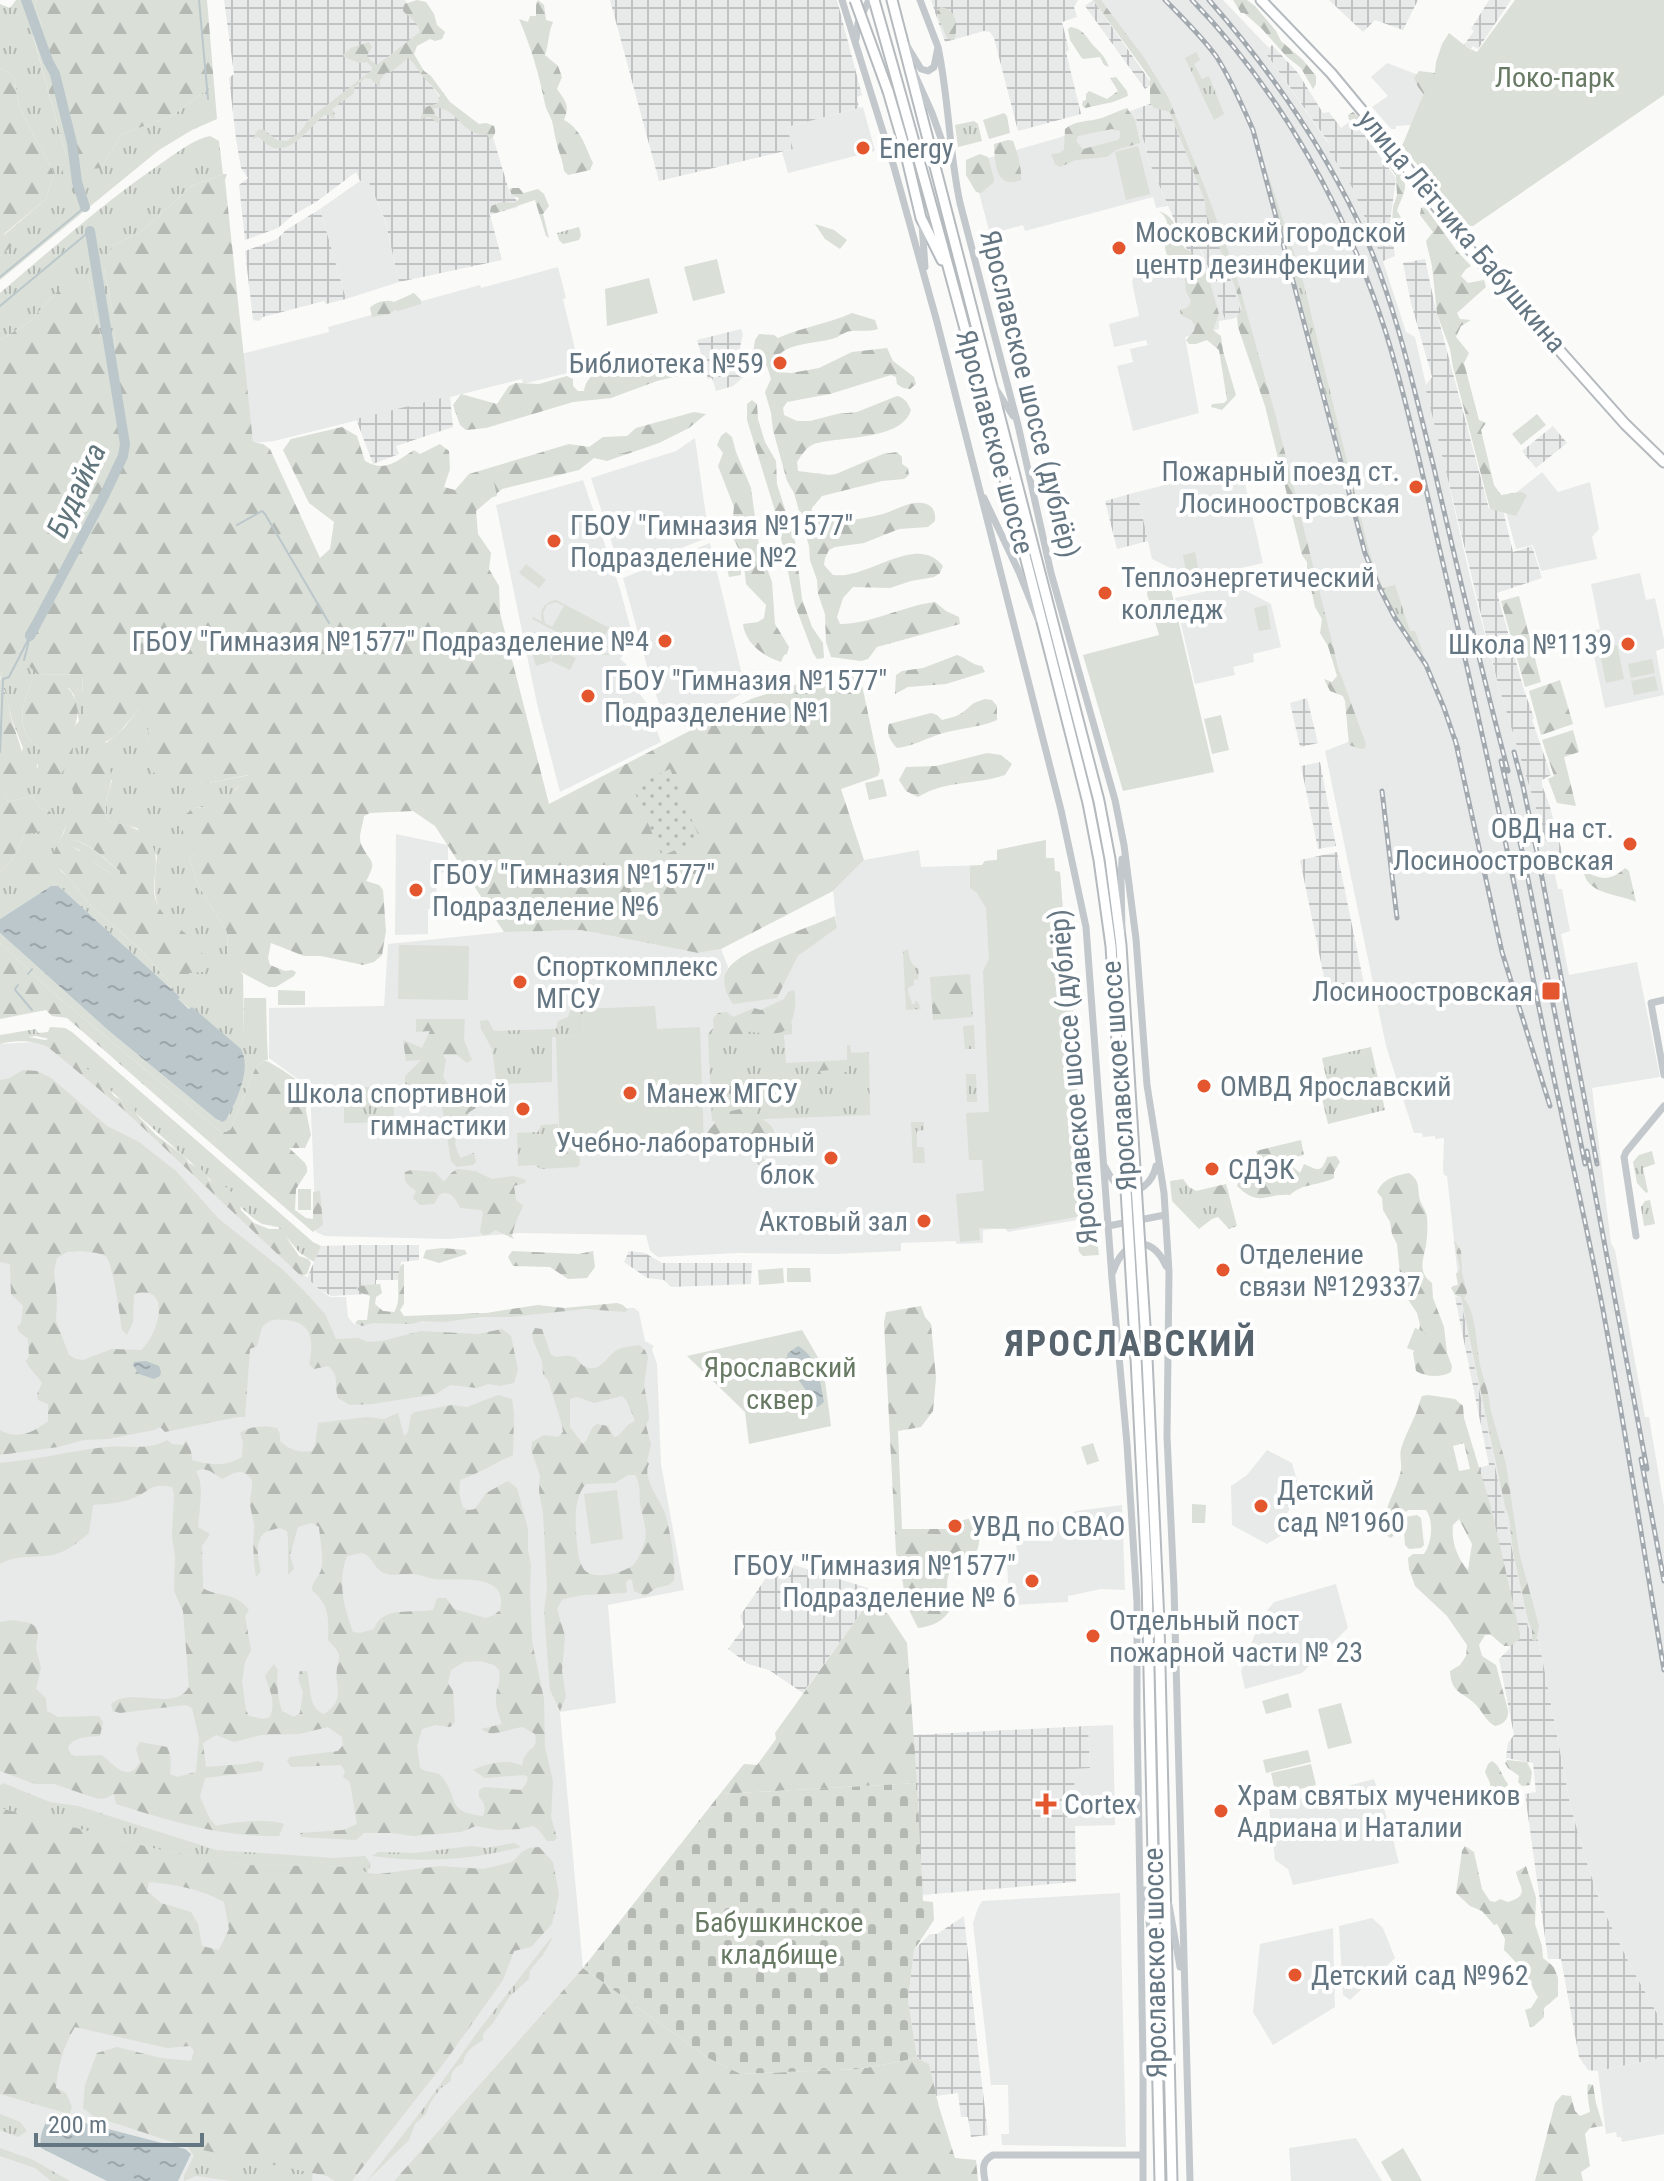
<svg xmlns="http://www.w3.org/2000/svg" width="1664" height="2181" font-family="'Roboto Condensed',sans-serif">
	<defs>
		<pattern id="industrial-grid" width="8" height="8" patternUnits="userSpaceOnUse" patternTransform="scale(2)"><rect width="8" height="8" fill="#e8e9e9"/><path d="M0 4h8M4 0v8" fill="none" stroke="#c0c1c2"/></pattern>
		<pattern id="grass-tufts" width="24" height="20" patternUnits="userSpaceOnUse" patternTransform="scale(2)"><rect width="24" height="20" fill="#dadfd7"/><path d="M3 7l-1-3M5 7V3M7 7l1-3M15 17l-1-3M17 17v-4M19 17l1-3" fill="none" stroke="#b4b9b4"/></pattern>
		<pattern id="forest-firs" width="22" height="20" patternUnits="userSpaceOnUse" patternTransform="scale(2)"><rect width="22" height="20" fill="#dadfd7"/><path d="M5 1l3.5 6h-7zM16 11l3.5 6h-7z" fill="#b4b9b4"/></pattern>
		<pattern id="cemetery-stones" width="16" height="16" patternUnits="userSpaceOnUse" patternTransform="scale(2)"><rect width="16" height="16" fill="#dadfd7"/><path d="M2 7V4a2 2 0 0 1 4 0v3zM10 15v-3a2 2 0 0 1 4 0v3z" fill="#b4b9b4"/></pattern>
		<pattern id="garden-dots" width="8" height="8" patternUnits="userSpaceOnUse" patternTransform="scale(2)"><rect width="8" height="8" fill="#dadfd7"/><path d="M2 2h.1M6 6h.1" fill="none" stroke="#b4b9b4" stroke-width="1.8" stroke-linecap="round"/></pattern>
		<pattern id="water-ripples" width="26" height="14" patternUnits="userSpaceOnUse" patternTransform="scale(2)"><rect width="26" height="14" fill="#bbc7cb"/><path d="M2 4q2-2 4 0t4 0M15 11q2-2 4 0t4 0" fill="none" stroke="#9ca6aa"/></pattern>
	</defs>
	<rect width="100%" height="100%" fill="#fafaf8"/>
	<path fill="#e8e9e9" d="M1096 0H1223L1269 48 1265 52 1329 144 1352 187 1383 261 1406 332 1415 337 1470 577 1498 684 1552 861 1558 889H1562L1570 931 1561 934 1569 975 1637 962 1660 1077 1592 1088 1611 1243 1615 1250 1645 1417H1649L1664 1506V2026L1630 1965 1601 1905 1583 1851 1570 1804 1539 1642 1528 1628 1460 1296 1447 1176 1444 1175 1443 1169 1444 1138 1435 1139V1136L1423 1137 1422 1133H1414L1386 1046 1325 751 1358 738 1242 315 1164 99Z
		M1387 63 1434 81 1423 95 1411 125 1396 126V129H1391L1372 107 1388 96 1371 77Z
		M863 107 875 151 788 173 782 152 793 149 787 127Z
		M1133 110 1147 150V157L1168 206 1156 208 1153 197 1025 231 1023 225 990 234 971 163 1058 138Z
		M368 179 385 221 399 282 346 299 320 209 360 181Z
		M1200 250 1211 274 1225 320 1219 321V329L1185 337 1199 413 1133 431 1117 366 1133 362 1130 349 1148 345 1146 340 1114 347 1109 324 1139 316 1132 282 1137 267Z
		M558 267 566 298 563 299 580 370 523 384 522 379 274 441 253 443 241 354 329 332 328 327 480 285 481 288Z
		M695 438 709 537 621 572 591 478 676 451Z
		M1241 466 1263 563 1228 571 1229 576 1201 583 1152 559 1137 492Z
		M1542 472 1558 492 1590 482 1599 529 1592 537 1597 559 1541 571 1533 545 1516 549 1502 497 1517 492Z
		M583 480 620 589 634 641 620 659 626 664 636 689 648 705 661 742 560 792 537 704 496 505Z
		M710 543 746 691 686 727 663 715 650 677 623 578Z
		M1640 573 1646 600 1655 598 1664 640V648L1656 651 1664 695 1605 708 1589 632 1600 629 1591 584Z
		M1235 585 1271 604 1281 647 1253 654 1254 662 1233 667 1235 675 1195 684 1175 598Z
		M396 834 448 845V872L436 873 437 908 428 909V934L395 935Z
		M1046 840V858H1054L1055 871 1060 872 1063 911 1068 912 1081 1142 1089 1218 1008 1232 1005 1228 983 1230V1243L957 1244 955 1241 901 1243V1251L834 1254 738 1253 658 1257 650 1251 646 1235 519 1233 449 1239 325 1236 316 1232 310 1088 269 1058V1008L384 1006 388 944 504 932 581 930 698 953 721 949 728 967 724 981 777 998 798 956 837 928 833 891 864 860 919 850 921 867 982 865 985 861 997 860V850Z
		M34 1042H45L61 1051 240 1214 319 1289 330 1297H346L348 1317 354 1324 516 1311 634 1308 639 1312 645 1341 654 1346 652 1349 657 1364 661 1464 684 1590 608 1605 616 1703 560 1712 583 1968 394 2181H0V1044Z
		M1267 1450 1292 1463 1299 1488 1281 1527 1282 1535 1267 1544 1232 1525 1231 1486 1247 1475Z
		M1122 1505 1125 1590 1101 1589 1068 1596V1602L1009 1605 1007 1560 1017 1556 1016 1541H1053V1522L1066 1521 1069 1515 1076 1511Z
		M1336 1584 1348 1628 1302 1673 1245 1689 1241 1671 1261 1618 1274 1602Z
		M1113 1725 1115 1825 1075 1826 1073 1769 1090 1767 1088 1726Z
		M1374 1779 1390 1827 1399 1863 1293 1885 1288 1869 1275 1860 1269 1807Z
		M1120 1893 1126 2147 1002 2145 1001 2134H1009L1008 2085H991L973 1923 978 1908 982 1901Z
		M1372 1918 1383 1928 1395 1958 1350 2000 1343 1995 1339 1926Z
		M1333 1928 1335 2007 1273 2045 1253 2012 1260 1944Z
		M1664 2057V2134L1622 2142 1621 2137H1617L1616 2132 1606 2134 1598 2071Z
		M1356 2138 1382 2181H1291L1289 2148Z"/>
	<path fill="url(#industrial-grid)" d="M224 0H405L429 31 409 46 421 71 448 109 479 128 490 127 510 194 514 193 518 207 490 215 502 260 399 282 385 220 368 180 360 181 356 172 316 202 293 215 278 228 245 240 239 185 248 178 241 168 236 139 229 78 234 74Z
		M610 0H837L862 95 857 97 859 108 787 127 793 149 659 181Z
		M931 0H1078L1074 7 1077 17 1062 22 1069 50 1066 52 1081 114 1018 131 994 38 990 32 984 31 945 42Z
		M1093 0 1152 84 1145 89 1085 6Z
		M1329 0H1418L1403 30 1375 20 1363 32Z
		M1489 0H1511L1478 49 1473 46 1471 49 1468 48 1464 45 1474 31 1471 29Z
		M1272 45 1298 73 1323 113 1329 112 1341 128 1353 119 1396 178 1390 223 1395 256 1383 261 1352 187 1326 146 1329 143 1265 52Z
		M1164 99 1200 187 1242 315 1232 319 1225 320 1211 274 1201 250 1189 254 1147 157V150L1133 110Z
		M320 209 346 299 326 304 324 301 263 317 259 321 253 320 245 251 277 239 286 230Z
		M1425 259 1435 306 1489 509 1502 506 1513 552 1532 546 1542 578 1497 593 1523 687 1534 718 1532 720 1551 775 1542 780V785L1550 807 1564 859 1558 861H1552L1498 684 1425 386 1432 377 1411 303 1403 263Z
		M741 329 743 334 740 347 747 374 733 386 716 391 712 378 708 379 697 340Z
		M450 396 453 427 396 446 399 454 373 464 356 419Z
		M1553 426 1567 443 1536 468 1522 451Z
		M1137 492 1148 541 1117 549 1105 501Z
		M1307 698 1318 743 1300 747 1290 703Z
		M1320 762 1336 846 1318 849 1301 766Z
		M1337 852 1364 984 1327 992 1300 860Z
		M359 1245H419V1260L401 1262 398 1280H376V1288L367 1294 331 1296 319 1289 307 1278 321 1246Z
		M629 1251 645 1253 662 1263H752L751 1284 671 1287 664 1280 647 1278 624 1262Z
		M1460 1296 1528 1627 1539 1642 1570 1804 1583 1851 1601 1905 1630 1965 1664 2026V2057L1598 2071 1588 2070 1579 2057 1561 1959H1548L1525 1794 1536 1792 1533 1763 1506 1758 1508 1743 1514 1735 1499 1659 1510 1648 1499 1630 1478 1468 1489 1465 1455 1297Z
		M778 1560 868 1588 863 1610 803 1693 769 1670 748 1664 728 1649 744 1627 740 1616Z
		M1088 1726 1090 1768 1074 1769 1076 1882 922 1895 913 1735Z
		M964 1916 978 2050 988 2135 971 2137 968 2117H961L958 2093 936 2096 929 2064 917 2058 908 2000 914 1950 930 1934H937Z"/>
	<path fill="url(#grass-tufts)" fill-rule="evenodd" d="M16 0H37L35 7 42 27 33 36 66 155 74 194C83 184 81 175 77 162L101 168 122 134 172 116 214 84 217 119 192 130 159 150 0 280V256L12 246 4 235 46 199 54 173 19 107 14 76 0 68V4L10 8Z
		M1196 52 1200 60 1194 64 1202 79 1209 76 1224 114 1214 120 1185 58Z
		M1004 113 1007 116 1010 133 989 139 983 120Z
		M974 121 978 124 982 141 958 147 955 125Z
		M210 136 219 141 223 174 192 186 142 231 114 245 104 269 115 322 114 382 97 323 89 280 56 293 28 323 0 340V293C54 247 107 200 166 160 179 151 195 139 210 136Z
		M1264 162 1303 281 1370 555 1383 588 1395 585 1410 631H1415L1424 655C1402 629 1385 600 1372 568Z
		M579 227 581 235 579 240 563 244 559 240 557 233Z
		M24 648 37 674 82 675V689L106 743 124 728 138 710H151L147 744 208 783 250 775 236 789 223 815 207 807 193 808 195 855 189 857 198 885 227 932 228 957 243 975 244 1039H267L268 1060H264L255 1069 231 1129 226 1132H221L60 999 0 943V933L109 1031 216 1119 219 1121 228 1117 241 1086 190 1009 178 999 179 996 62 889 57 886H51L0 919V873L11 861 25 834 36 833 50 812 41 808 32 796 8 802 5 795 23 748 12 720 5 691 0 685C0 671 10 652 24 648ZM32 682 69 688 74 695 79 721 36 769 42 751C16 734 19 707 32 682ZM72 777 112 780C109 794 101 808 109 821L137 828 157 856C151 909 155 909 195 943L169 982 141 950 90 905 68 877 61 871 53 857 72 811 74 798Z
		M73 840C92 844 104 860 120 871V874C110 875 102 868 94 862L89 864 79 850 73 847Z
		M908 949C909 958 910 964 919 969L918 980 914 979V985L908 988C908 996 911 997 912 1004H915V1001H917L921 1009 906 1010 903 952Z
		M574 1009H583L584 1036 552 1037V1082L503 1084 496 1080 492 1049 481 1029 480 1021 488 1020 494 1031 556 1029 558 1021 568 1017 570 1011Z
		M792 1023V1034L784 1035 786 1063 847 1060V1045H850L851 1053 869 1052 870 1115 712 1121 708 1034 713 1028Z
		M974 1025 975 1049H965L963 1026Z
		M50 1027 65 1028 72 1032 313 1242 321 1246 314 1262 300 1253 278 1227 262 1224 253 1218 54 1040 36 1036 0 1041V1035L36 1029 38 1033 48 1032Z
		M1371 1047 1385 1110 1328 1124 1320 1090 1328 1087 1322 1058Z
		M966 1074H976L977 1102H967Z
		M393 1086 394 1122 344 1123V1088Z
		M911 1122H924V1130L917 1131V1147H924L925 1163H913Z
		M558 1124 559 1151 579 1150 580 1164 578 1167 540 1169 536 1165 518 1166 517 1133 538 1132 541 1125Z
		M1652 1151 1655 1164 1643 1168 1648 1192 1646 1193 1637 1183 1633 1162 1639 1155Z
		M1183 1179 1189 1187 1196 1191 1226 1184 1237 1226 1229 1229 1218 1217 1212 1219 1199 1229 1172 1201 1170 1181Z
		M1650 1200 1655 1224 1644 1226 1641 1207 1645 1201Z
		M1089 1240 1097 1241 1099 1255 1083 1256 1079 1252 1078 1243Z
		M3 1783 50 1802 78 1806 216 1850 334 1858 365 1856 371 1864 367 1873 357 1867 249 1865 215 1860 156 1849 0 1808V1786Z
		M514 1843 521 1847C473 1860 421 1863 372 1856L378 1852 414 1853 471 1846 486 1848Z
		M553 1937 543 1955 530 1970 529 1979 510 1996 493 2023 483 2034V2040C474 2046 465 2050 463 2063 455 2067 450 2072 451 2081L441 2088 430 2103 426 2114 415 2124 409 2140 367 2181 422 2110 479 2030 550 1939Z
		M0 2114 20 2122 27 2131 18 2137 0 2130Z
		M188 2147 313 2172 312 2181H231L196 2176 184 2181V2176L194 2156Z
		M0 2148 33 2160 70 2181H51L35 2168 0 2156Z"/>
	<path fill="url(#forest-firs)" fill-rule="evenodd" d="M37 0H207L214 84 172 116 122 134 101 168 91 169 77 163C81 176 82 183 74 195L58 161 66 155 33 35 42 27 35 7Z
		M417 0 426 2 434 14 437 25 445 32 442 39 435 41 430 39 417 46 414 54 424 71 431 76 450 102 479 124 486 123 494 126C496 132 496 135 490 139L487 135C459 135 458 106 434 108L435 115 441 119 437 123 430 117 422 118 419 121 426 107 438 103 440 96C435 89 432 86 426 80 419 73 416 64 408 58L391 72H386L380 80V88L371 79 365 78 355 87 353 94 332 109 335 114 334 119 329 115H324C311 126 295 151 275 148 269 147 264 141 258 137L252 139 258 130 263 129 277 140 287 141 300 132 309 119 372 70V67L367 62 360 63 344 57 343 55 351 48 369 42 372 47 367 56 371 61 377 65 420 32C418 22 410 18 403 11L404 4Z
		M538 0 544 5 546 20 553 22C548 33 549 44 545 55L558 66 562 77 557 89C566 102 570 105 564 120 581 129 585 146 593 163L590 170 568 175 564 171C563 160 558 151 556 140 554 134 554 128 552 121 550 115 546 110 545 104 539 74 531 47 519 19L528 22 530 16H536V3Z
		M1093 0H1101L1145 59 1168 97 1205 188 1233 264 1276 417 1339 670 1366 744 1365 748 1361 749 1349 745 1345 701 1343 696 1330 691 1324 679 1332 682 1337 676 1328 646 1320 633 1322 619 1315 607 1308 575H1304L1300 579 1292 581 1288 578 1298 572 1307 570V562L1302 555 1265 406 1238 327 1237 317 1242 309 1234 284 1206 214 1205 201 1170 112 1154 108 1150 103V78Z
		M1233 0H1247L1255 6 1276 31 1281 41 1303 60 1316 76V84L1313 89 1301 68 1287 57 1262 29 1244 13H1241Z
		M941 7C958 10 957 26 955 38L952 40 947 38 937 14V11Z
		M1071 27C1083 29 1085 35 1092 44 1100 53 1104 54 1109 67L1104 65 1100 57 1083 59 1081 57 1070 40 1068 29Z
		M0 68 14 76 19 107 54 173 46 199 4 234 12 246 0 256Z
		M1419 71 1435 73 1440 80 1428 100 1418 87 1414 78Z
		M1116 77 1127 91 1128 96 1113 102 1085 108 1082 105 1083 101 1086 100V94L1089 91 1107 99 1118 91 1110 78Z
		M1127 108 1135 120 1140 143 1116 150 1107 157 1076 160 1060 167 1055 164 1051 154 1060 153 1064 149 1065 129C1076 120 1088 122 1102 118 1110 115 1118 111 1127 108ZM1112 129 1120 131V137L1118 140 1083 149 1076 141 1078 136Z
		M1353 112C1367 123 1405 169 1405 186 1405 194 1399 203 1397 211 1405 222 1407 236 1396 246L1392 225 1393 207 1397 195 1396 176 1355 119 1349 120 1348 115Z
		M1008 140 1013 141C1017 151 1022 169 1021 180 995 190 995 162 994 144Z
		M980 154 988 157 994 179V182L981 193 976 192 966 175V160Z
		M223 174H227L225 180 253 442 263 444 270 449 320 558 330 549 334 522 309 503 283 450 291 439 342 427 357 436 365 461C386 473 396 461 414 450L420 454 440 444 449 451 450 469 444 487 455 490 469 474 569 444 589 447 603 437 627 436 636 428 694 412 706 414 689 428 659 443 607 461 594 458 579 470 502 489 476 511 478 534 491 553 489 569 499 586 500 613 549 804 751 699 844 669 862 685 880 770 878 776 841 789 864 860 833 891 721 949 698 953 581 930 504 932 435 826 413 811 370 813 364 816C363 825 358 836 361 844 369 863 379 858 366 881L379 885 383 890 386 931 382 955 374 962 363 965 321 956H304L271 943 268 958 270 965 285 971 292 970 296 972 294 976 276 987H269L237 970 228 957 227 932 198 885 189 857 195 855 181 827 184 816 193 808 207 807 223 814 227 801 248 775 208 783 182 784 152 772 147 744 150 710H138C127 723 116 740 99 744 81 726 83 700 82 675L37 674 26 663 27 654 24 648C12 651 5 667 0 678V340L28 323 56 293 79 275 89 280 97 323 114 379 115 322 104 269 105 257 114 245 142 231 192 186Z
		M512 188H519L524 193 538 189 544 194 549 206 543 214 549 238 546 236 535 200 496 213 490 212 491 206 502 202 514 203 517 201 519 198 512 195 509 189Z
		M1425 207 1457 251 1471 266 1466 269 1461 276 1468 283 1484 280 1486 287 1457 313 1460 319 1471 320 1461 326 1456 337 1469 353 1464 363 1479 420 1486 423 1481 430 1494 485 1501 495 1521 492 1527 495 1516 516 1490 509 1453 367 1450 349 1437 314 1432 266 1426 241 1433 232 1420 215 1421 208Z
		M1159 211C1185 220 1173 247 1192 252L1208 276 1219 314 1213 330 1221 336 1223 351 1236 395 1222 410 1211 407 1212 404 1224 403 1227 400 1219 350 1207 340 1196 344H1189L1186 340 1194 331 1195 325 1191 320 1181 315 1180 310C1186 309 1189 307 1191 301L1186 291 1185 279C1175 269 1163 256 1165 240 1166 227 1172 222 1159 211Z
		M414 293 421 300V304L398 311 395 310 389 314 372 317 370 308C375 302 387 299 394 302Z
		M852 313 875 320 878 329C869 332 861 330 852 331 845 331 841 336 835 338 817 345 767 341 778 372L791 373 819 368 852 352 887 348 893 361 914 377 916 384 910 389 903 388 897 384 896 377 891 375 830 394 787 402 783 408 784 415 797 421H810L837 414 857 412 897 396C905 398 907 402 911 410 902 441 839 436 814 444 806 447 801 456 797 462L798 471 829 475 836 474 883 454 897 452 902 457V464L908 468 909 475 904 479 882 481 822 496 812 508 811 518 816 522C837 522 858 520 879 515 893 512 908 501 922 503 932 504 936 511 935 521L928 527 899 529 864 543 835 547 829 550 825 558 824 565 833 575C869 580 916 532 943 566L940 573 934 577 911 581 890 588 853 587 843 598 837 617 840 624C872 624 902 606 935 602L946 611 959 617 960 624 877 647 868 659 861 661 831 657 826 642 825 614 818 594 817 580 810 560 809 546 794 493 787 481 773 430 771 413 765 392 771 379 767 366 752 361 755 340 759 334 774 335 778 338C802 327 828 324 852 313Z
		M649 354 656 355 659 362 665 364C674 356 682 355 693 355L697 361 696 369 691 373 657 381 611 398 573 402 486 428 466 430 460 425 453 405 461 394 497 404 509 386 516 383 539 384 567 376 573 379V386L578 391H584C588 368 607 372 625 365 633 362 641 358 649 354Z
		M752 400 757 404 758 419 765 442 776 461 777 484 795 541 802 599 812 627 823 643 824 658 817 659 813 653 795 605 776 514 747 420V404Z
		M726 432 732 437 736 452 751 488 759 546 772 582 775 624 789 647 787 654 784 655 781 662C764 657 745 643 743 624L758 622 764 618 766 605 746 584 743 556 731 535 734 507 718 466 723 453 717 445 721 436Z
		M1519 596 1541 682 1525 687 1501 601Z
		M957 655C967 658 971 665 982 666L985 672 946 684 908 687 895 694 896 675 902 671 923 668Z
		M42 679C51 680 61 680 67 687 79 698 82 724 68 734 81 752 66 769 53 783L44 782 38 776V759L42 751C16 734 19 707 32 682Z
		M1560 680 1573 724 1541 735 1529 691Z
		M0 685C9 695 8 708 12 721 22 753 34 769 5 795L8 802 32 796 41 808 51 812 46 828 36 833 25 834 11 861 0 873Z
		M985 699 992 700 997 706V720C979 728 959 728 940 734 925 739 913 746 897 748 890 741 886 733 889 724L931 713 937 715 942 720C949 718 956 717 962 713 974 704 969 704 985 699Z
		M1573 730 1579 752 1564 757 1576 806 1557 803 1548 779 1554 776 1542 740Z
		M987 753 1001 755 1012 764 1005 775C973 786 948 779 918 797L906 791 899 780 906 767 936 766Z
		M97 757C129 774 95 800 109 821 126 825 141 827 151 843 163 862 148 884 157 903 166 925 196 935 202 953 204 958 203 967 203 972L189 973 183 987 169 982 141 950 90 905 68 877 55 864 53 857 55 849 64 832 74 798 70 776 85 762ZM73 840C91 843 105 860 120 871V874C110 875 102 868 94 862L89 863 90 858 73 847Z
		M43 854 47 855 49 865 29 880H25L22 870Z
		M1625 868 1629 871 1636 902C1620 894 1590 895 1584 874L1586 872C1602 880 1611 881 1625 868Z
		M835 916 837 928 798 956 777 998 733 1004C726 994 720 980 728 969 739 950 813 926 835 916Z
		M0 943 60 999 221 1132H226L231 1129 255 1069 264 1060C273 1063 299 1081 308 1088L306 1111 311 1135 305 1148H289L305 1163 307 1167V1172L296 1189 295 1210 306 1218 313 1219V1192L320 1191 323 1225 313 1232 67 1018 52 1016 46 1010 0 1019Z
		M970 974 973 1017 933 1020 930 977Z
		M794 990C797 1002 795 1026 782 1032 774 1035 764 1032 755 1033L752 1031 745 1033 737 1038 715 1035 713 1019 718 1013 727 1012 733 1017 754 1008 761 1010 784 999 788 992Z
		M416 1019H465L464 1040 472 1060 467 1063 457 1055H443L446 1060 443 1077 454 1092 476 1084 482 1095 479 1106 468 1113 470 1128 466 1132 456 1137 455 1144 460 1158 474 1153 476 1162 473 1165 457 1167 451 1161 442 1106 433 1099 411 1107 405 1104V1076L421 1060 406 1061 403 1040 422 1048 430 1031 416 1032Z
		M23 1036 45 1040 55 1037 71 1054 76 1056 87 1069 106 1084 114 1096 133 1107 137 1115 156 1135 184 1156 189 1163 202 1170 209 1180 226 1187 238 1198 241 1210 254 1223 269 1229H281L299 1256 308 1259 311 1263 307 1274 301 1276 124 1110 48 1047C34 1040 14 1040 0 1044V1040Z
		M847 1061 849 1062 847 1072H841L839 1069 820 1071 821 1074C819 1078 817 1080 813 1079L809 1067 812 1062Z
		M23 1070 37 1071 51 1078 107 1126 139 1142 176 1171 219 1219 282 1269 307 1294 325 1314 336 1339 358 1338 367 1342 382 1341 421 1331 478 1334 502 1329 511 1336 518 1370 514 1383 500 1386 488 1384 477 1388 450 1385 436 1394 372 1404 350 1405 338 1398C334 1385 340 1375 328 1366L314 1369 309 1364C314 1342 313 1322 286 1320 276 1319 270 1319 262 1327L257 1346 250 1349 245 1417H237L165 1432 160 1427 154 1430 108 1439 84 1440 58 1447 0 1455V1430C17 1440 33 1433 48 1421V1404L38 1400 37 1394 42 1383C37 1375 29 1369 26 1361L29 1356 28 1339 19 1332 17 1327 21 1323 23 1306 11 1294 10 1264 0 1262V1080L10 1078ZM80 1251C87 1252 99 1252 105 1256 113 1260 120 1318 122 1330L127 1335 133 1322 134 1294C174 1283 158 1336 141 1350L112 1349 83 1360 76 1359 69 1355 56 1321 57 1300 54 1271 57 1258 67 1252Z
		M743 1098H749L758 1103 756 1113C765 1124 778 1124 773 1140 770 1148 769 1150 761 1156L765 1160 764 1166 759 1165C750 1152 728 1142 712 1147L705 1138 708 1131 715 1123 714 1117 718 1114 740 1109Z
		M1301 1140 1304 1155 1260 1166 1256 1151Z
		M1336 1156 1340 1162 1334 1172V1178C1319 1186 1302 1183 1290 1195 1265 1193 1260 1208 1237 1186L1240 1178 1268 1173 1277 1176 1287 1165 1293 1167 1300 1173 1304 1164C1318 1170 1321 1174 1327 1157Z
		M457 1169 475 1171 492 1179 514 1176 526 1180 525 1183 514 1186 516 1200 523 1206 515 1224 512 1236 514 1239 495 1230 490 1234 483 1235 480 1232 483 1213 481 1210 460 1208C456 1199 451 1190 440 1194L434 1204 420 1205 413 1198 416 1191C408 1185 403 1183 405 1172L411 1170 435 1172 444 1182 451 1173Z
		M1409 1173C1421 1181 1417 1188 1420 1200 1422 1206 1427 1212 1427 1218 1428 1224 1427 1244 1425 1250 1422 1264 1419 1273 1432 1283L1433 1298 1444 1327 1447 1353 1452 1366 1451 1372C1441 1378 1426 1377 1416 1371L1413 1353 1417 1346 1420 1325 1417 1313 1405 1295 1400 1274 1397 1244 1392 1234 1390 1222 1383 1210 1382 1198 1377 1192C1384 1178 1394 1176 1409 1173Z
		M1221 1185 1225 1186 1232 1209 1229 1212 1207 1198 1206 1195 1212 1188Z
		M1454 1241H1455L1461 1251 1462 1273 1467 1293 1464 1298C1477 1316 1476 1344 1480 1365 1483 1380 1490 1393 1490 1408L1506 1464 1519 1552 1539 1626 1536 1641 1532 1640V1629L1528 1620 1513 1551 1509 1517 1505 1506 1461 1297 1455 1295 1451 1288 1453 1286 1458 1285 1456 1274 1460 1269Z
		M442 1248 465 1250 467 1254 439 1263 423 1258 426 1250Z
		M512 1251 579 1254 593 1251 595 1267 587 1278 568 1279 550 1267 513 1266 508 1257Z
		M404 1264V1304L400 1310 404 1316 486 1313 538 1305 564 1308 617 1303 623 1305 628 1310 625 1312 585 1309 511 1317H481L444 1322 422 1321 411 1324 373 1323 362 1326 355 1323 358 1320H367L370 1296 361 1293 356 1288 359 1286 380 1284 382 1293 376 1297 375 1304 383 1311 394 1312C403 1299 394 1280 401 1265Z
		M921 1306 925 1317 931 1324 936 1378 933 1411 921 1427 898 1431 902 1529H948L956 1522 972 1518C977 1524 979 1527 979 1535 982 1565 953 1558 948 1577 945 1587 950 1599 951 1609 942 1622 933 1626 918 1628L906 1604 901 1570 896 1553 884 1323 886 1312Z
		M535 1328 542 1329 551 1355C560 1359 561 1355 570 1356 579 1357 579 1365 586 1367 602 1373 607 1354 619 1349 624 1347 633 1346 639 1345L645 1350 648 1357 644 1385 648 1406 649 1418 646 1425 651 1445 647 1460 649 1464C641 1478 662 1502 666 1516 670 1532 676 1565 674 1580L669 1585 656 1588 645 1596 634 1591 632 1580 629 1579 626 1582 627 1592 625 1593 583 1595 563 1599 560 1603 557 1609 565 1636 562 1671 566 1697 560 1711 550 1690 544 1611 547 1589 543 1513 539 1491 540 1476 531 1449 532 1442 544 1435 558 1437 563 1432 562 1425 548 1380 543 1375 542 1361 533 1340 532 1334ZM622 1396 627 1401 635 1421 629 1424 618 1436 614 1437 608 1426 597 1424C588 1429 590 1439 583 1444L570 1427V1399L577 1397 594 1403ZM628 1475H635C641 1483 639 1494 640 1504 642 1515 648 1531 645 1541 643 1548 639 1559 634 1564 626 1573 590 1582 583 1568 577 1558 577 1543 576 1531 575 1517 575 1495 586 1484L615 1483Z
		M498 1395 512 1399 514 1413 513 1455C495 1463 478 1474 460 1480L459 1493 463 1508 469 1510 475 1509 486 1493 508 1481 517 1488 528 1529V1551L531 1564 530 1593 532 1641 544 1699 545 1747 553 1781 551 1817 557 1838 554 1841H547L539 1830 533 1826 520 1829 497 1830 476 1826 461 1832 413 1836 392 1833H364L356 1840 301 1837 300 1833 343 1830 357 1824 350 1782 343 1777 345 1771 341 1765 291 1767 287 1761 290 1757 338 1751 343 1745 342 1737 328 1727 299 1734 261 1735 234 1742 216 1735 203 1743 206 1767 244 1764 258 1761 264 1763 262 1771 205 1778 200 1797 210 1819 216 1826C231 1822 270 1818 284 1824L279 1836C220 1837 171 1821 116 1804L114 1794 106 1798 98 1799 54 1784H35L0 1771V1622L13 1620 30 1623 36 1627 38 1634 36 1648 41 1668 36 1689 46 1698 47 1711 58 1717 99 1716 103 1722 100 1736C88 1737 75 1736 68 1747L70 1754 75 1756 102 1755C114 1765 128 1784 140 1762L136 1749 140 1742 167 1747C172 1757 171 1763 170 1774L177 1777 196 1772 199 1738 192 1708 186 1705 120 1713 113 1711 111 1704C132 1686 174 1713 189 1687L183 1611 174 1591 175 1557 172 1536 174 1494 172 1487C150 1483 152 1490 134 1498 121 1503 107 1504 93 1505L89 1533C75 1545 63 1555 44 1556 26 1558 17 1555 0 1564V1463C36 1460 70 1451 106 1447 126 1445 149 1451 167 1440L172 1444 183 1445 186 1440 191 1451 192 1460C208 1465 227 1467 242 1457L243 1442 240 1433C249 1426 265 1425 277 1428L280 1434V1441C289 1450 300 1453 312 1451L315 1445 318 1423 366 1417 384 1419 398 1413 404 1436 408 1432 411 1415 415 1412 452 1405 467 1407ZM203 1469 210 1471 222 1479C231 1474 241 1467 250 1477 255 1484 250 1494 250 1502 250 1510 254 1518 254 1527 253 1545 253 1558 256 1577L261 1571C258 1560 254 1538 266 1532 267 1531 278 1528 280 1528L287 1531 288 1538V1575L294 1569 290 1555 298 1527 312 1523 319 1527C320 1539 323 1554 322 1566 321 1576 312 1580 312 1590 329 1605 329 1617 328 1640 331 1644 338 1649 339 1655 340 1660 337 1663 337 1668 334 1687 347 1699 324 1714 308 1709 311 1687 307 1671H300L298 1678 303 1692 300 1713 294 1717 282 1711C278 1699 276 1682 278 1670L274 1664 265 1676C270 1690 276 1702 270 1717L263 1719 249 1716 246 1710 242 1682 245 1662 251 1650 245 1616 249 1610C235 1591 218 1598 203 1588L202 1546 210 1534 198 1527C199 1510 205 1486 196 1471ZM362 1553C373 1556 374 1569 384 1573 395 1577 405 1573 415 1574 422 1575 427 1578 434 1579 455 1582 510 1570 500 1610L494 1615 486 1618 454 1609 446 1598H437L433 1610C413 1614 382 1605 374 1629L360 1633 353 1632C344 1608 337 1581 347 1556ZM480 1661 494 1665 499 1670C501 1685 497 1685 496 1697 495 1706 499 1716 502 1724L481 1729C493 1739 509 1728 523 1727L535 1734C538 1749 531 1746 525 1756 523 1759 523 1762 522 1766 508 1758 487 1763 473 1770L485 1778 524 1775 528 1777 526 1784 521 1790 485 1787 479 1790V1797C485 1803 486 1808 483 1816 446 1812 459 1800 443 1778 438 1770 427 1774 420 1768L417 1746 422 1729 436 1725 450 1727 455 1722 453 1691 448 1683 451 1670 464 1662Z
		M1428 1395 1455 1399 1463 1406 1464 1418 1491 1507 1520 1633V1639L1510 1646H1504L1491 1635H1485L1479 1645 1482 1656 1496 1665 1508 1710C1509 1719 1504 1724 1495 1726 1486 1721 1484 1714 1477 1706 1465 1692 1451 1695 1450 1671L1460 1665 1466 1656 1467 1645 1447 1616 1415 1586 1409 1569 1408 1558 1413 1554H1424C1432 1543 1434 1521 1426 1510H1409L1403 1513 1395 1534 1391 1538 1386 1535C1380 1513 1394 1496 1400 1474 1403 1466 1399 1457 1401 1449 1405 1435 1413 1422 1418 1408 1419 1404 1420 1400 1422 1396ZM1464 1443 1470 1469 1459 1471 1453 1446ZM1459 1519 1472 1544 1468 1570C1457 1558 1451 1541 1453 1525Z
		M876 1608 888 1614 907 1643 917 1783 720 1794 744 1764 757 1765 776 1739 775 1733 863 1610Z
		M1507 1760 1527 1762 1532 1772 1530 1785 1522 1786 1518 1782 1519 1776 1508 1768 1505 1763Z
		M1492 1761C1501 1766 1501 1776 1508 1784L1500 1803 1496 1804H1493L1490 1783 1485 1772 1488 1764Z
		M0 1808 156 1849 215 1860 249 1865 357 1867 367 1873 379 1874 440 1866 484 1869 512 1862 522 1852 529 1848 539 1847 553 1862 559 1894 552 1924 531 1947 514 1951 503 1980 444 2063 352 2181H335L327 2176 188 2147 93 2116 83 2108 85 2085 97 2053 117 2047 161 2058 191 2061 194 2051 190 2046 167 2048 75 2027C63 2046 58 2067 56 2088L66 2093 72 2107 69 2114 0 2094ZM149 1882C174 1884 201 1889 224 1902L229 1929 219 1950 202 1946 198 1924 191 1912 161 1903 147 1891Z
		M1465 1846 1474 1852 1482 1889 1490 1901 1495 1902 1500 1899 1508 1902C1531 1895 1519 1887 1516 1872L1526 1866 1536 1897 1535 1924 1542 1946 1543 1958 1554 1967 1558 1978V1996L1544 2008V2017L1533 2027H1530L1525 2010 1531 2008 1538 1997C1533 1990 1530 1980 1524 1972 1518 1964 1511 1957 1504 1950L1505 1939 1497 1924 1494 1925 1482 1911 1470 1906 1456 1893 1462 1851Z
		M583 1968 708 2058 741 2074 860 2069 917 2058 929 2064 939 2107 955 2158 976 2160 978 2181H394Z
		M1588 2084 1593 2085 1596 2103 1603 2126 1590 2128 1585 2134 1590 2166 1581 2172 1583 2181H1535L1555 2103 1562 2095 1571 2096 1575 2111 1580 2116 1590 2112C1589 2104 1586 2092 1588 2084Z"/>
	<path fill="url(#cemetery-stones)" d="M917 1783 923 1901 933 1902 934 1920 914 1950 908 2000 917 2058 860 2069 741 2074 708 2058 583 1968 720 1794Z"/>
	<path fill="#dadfd7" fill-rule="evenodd" d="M1515 0H1664V95L1473 226H1468L1402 146 1423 95 1434 81 1436 62 1442 44 1449 33 1468 48 1477 52Z
		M1138 146 1150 194 1126 200 1115 152Z
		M815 224 834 230 847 240 840 249 825 239Z
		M717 259 725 293 693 301 684 267Z
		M649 278 658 313 607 326 605 289Z
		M1537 414 1546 425 1521 445 1512 434Z
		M642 436 645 447 620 454 617 442Z
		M494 482 497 496 480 500 476 486Z
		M722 548 740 560 741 575 729 577Z
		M1195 552 1199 573 1187 576 1183 555Z
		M526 564 546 580 539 588 519 573Z
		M1162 576 1169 581 1214 772 1123 791 1083 655 1159 635 1147 594 1151 578Z
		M556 600 617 632 620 642C617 653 610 657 599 654L532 619 533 617 542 622C539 610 544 602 556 600ZM556 602 564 606 552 627 545 623 543 613 547 605ZM608 629 615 633 618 642 614 651 605 654 597 650Z
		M1267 605 1271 629 1259 631 1254 608Z
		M544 637 551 660 557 649 576 658 570 670 551 661 536 666 529 641Z
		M1617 645 1624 679 1606 683 1599 649Z
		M1652 659 1655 673 1631 678 1628 664Z
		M1655 676 1658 690 1634 695 1631 681Z
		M1221 715 1229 750 1212 754 1204 719Z
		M883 779 887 796 869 800 865 783Z
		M1046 840V858H1054L1055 871 1060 872 1086 1215 1011 1229 979 1228 980 1240 960 1242 956 1194 984 1191 982 1160H969L966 1113 989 1112 983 971 989 959 986 908 977 893 970 888V866L982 865 985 861 997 860V850Z
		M399 945 469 946 468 1000 398 999Z
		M278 990 305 991V1005H278Z
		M244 998H266L267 1039H244Z
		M655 1006 657 1029 700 1027 704 1150 604 1153 603 1149 560 1150 556 1037 584 1036 583 1009Z
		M298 1189H311V1210H298Z
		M783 1268 784 1283 759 1285 758 1270Z
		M787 1268H810L811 1282H787Z
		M1415 1328 1425 1332 1418 1352 1407 1348Z
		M802 1330 823 1366 831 1426 749 1444 745 1412 687 1356Z
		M1093 1443 1099 1461 1087 1465 1081 1447Z
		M617 1490 623 1539 591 1544 584 1494Z
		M1192 1504 1206 1505 1205 1523H1192Z
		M1417 1515 1421 1518 1424 1545 1421 1548 1409 1549 1405 1545 1403 1520 1405 1517Z
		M1288 1693 1292 1707 1266 1714 1262 1701Z
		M1341 1703 1352 1743 1328 1749 1318 1709Z
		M1308 1750 1311 1762 1266 1773 1263 1760Z
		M1311 1764 1316 1785 1276 1795 1271 1773Z
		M1403 2148 1422 2181H1392L1381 2162Z"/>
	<path fill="url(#garden-dots)" d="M670 769 700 839 662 856 632 786Z"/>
	<path fill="url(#water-ripples)" d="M51 886H57L62 889 180 997 178 999 189 1009 192 1007 241 1049C252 1069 236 1102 226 1120L222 1122 216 1119 109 1031 0 933V919Z
		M798 1346C818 1357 820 1381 824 1402L818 1407 812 1406 809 1395 786 1361 788 1353Z
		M146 1361 159 1366 161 1372 160 1376 154 1379 139 1374 133 1365 134 1362Z
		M58 2116 185 2149 191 2154 178 2181H107L41 2148C39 2136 43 2128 49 2117Z"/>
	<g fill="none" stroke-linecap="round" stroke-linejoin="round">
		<path stroke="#bbc7cb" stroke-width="2" d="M199 0 208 99
			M0 277 85 207
			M0 306 90 231
			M237 525 262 511 265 514 329 623
			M332 628 338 639
			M24 660 30 637
			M0 752 3 679 9 677 30 636
			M28 974 32 969
			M18 985 15 989 16 991 32 1010"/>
		<path stroke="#bbc7cb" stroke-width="10" d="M26 0 48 61 55 74 72 143 77 182 85 207
			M30 636 102 500 123 456 125 444 90 231"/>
		<defs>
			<path id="major" d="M874 0C950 267 1021 535 1088 803L1099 860 1111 946 1122 1122
				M892 0 1099 801 1110 859 1121 945 1132 1121
				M1261 0 1331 73 1384 137 1463 242 1625 424 1664 462
				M888 91 904 146 921 218 942 260
				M1136 1358 1147 1578 1160 2181
				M1147 1358 1159 1623 1172 2181"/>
		</defs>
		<use href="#major" stroke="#b5babe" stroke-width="13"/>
		<path stroke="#c3c8cc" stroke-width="7" d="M842 0 894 167 937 322 1061 810 1086 927 1112 1279 1127 1444 1137 1602V1717L1143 2063V2181
			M856 39 858 23 869 0
			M907 46 921 69 928 71 934 67 938 47 920 0
			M938 47C949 99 949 152 960 203L1018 425 1051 573 1115 800 1124 845 1136 939 1147 1085 1164 1193 1169 1272 1167 1436 1174 1588 1190 2181
			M914 73 932 113 949 161
			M922 224 925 267
			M994 386 1013 416
			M984 498 1019 572 1038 619
			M1122 931 1121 880 1122 859
			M1664 1000 1651 1003 1664 1075
			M1105 1167C1109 1175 1114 1184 1122 1188 1139 1197 1153 1181 1156 1166
			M1108 1226 1165 1215
			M1636 1236 1624 1157 1626 1152 1664 1106
			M1113 1272C1123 1240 1151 1232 1166 1266
			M1145 1890 1151 1937
			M1169 1905 1180 1967
			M985 2181C983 2170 981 2161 993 2155H1143"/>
		<use href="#major" stroke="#fff" stroke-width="9"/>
		<defs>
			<path id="rail" d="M1165 0C1183 18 1201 36 1216 56 1231 79 1242 105 1253 130L1365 553 1378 585 1395 618 1426 665 1444 708 1458 749
				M1192 0C1281 92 1347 211 1386 333 1410 411 1426 492 1445 572 1476 704 1505 835 1531 968 1553 1081 1580 1192 1602 1305 1625 1426 1643 1548 1664 1670
				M1209 0C1274 74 1328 153 1368 243 1398 314 1414 390 1433 464 1457 567 1481 669 1508 771
				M1455 739 1502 952 1550 1106
				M1514 752 1523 786 1539 862 1597 1164
				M1501 761 1525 864 1585 1164
				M1382 791 1397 918
				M1587 1151 1647 1469
				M1641 1459 1664 1581"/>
		</defs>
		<use href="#rail" stroke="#a2aab0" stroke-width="5"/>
		<use href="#rail" stroke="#fff" stroke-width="2" stroke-dasharray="6" stroke-linecap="butt"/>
		<defs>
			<path id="major-bridge" d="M855 0 888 91
				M1132 1121 1147 1358
				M1122 1122 1136 1358"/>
		</defs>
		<use href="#major-bridge" stroke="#b5babe" stroke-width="13" stroke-linecap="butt"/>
		<use href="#major-bridge" stroke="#fff" stroke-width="9"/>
	</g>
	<g fill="#e4572e" stroke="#fff" stroke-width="3">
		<circle cx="863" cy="148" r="8"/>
		<circle cx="1119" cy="248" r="8"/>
		<circle cx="780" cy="363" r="8"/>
		<circle cx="1416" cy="487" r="8"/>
		<circle cx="554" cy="541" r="8"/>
		<circle cx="1105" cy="593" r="8"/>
		<circle cx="665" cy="641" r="8"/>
		<circle cx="1628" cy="644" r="8"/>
		<circle cx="588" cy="696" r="8"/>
		<circle cx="1630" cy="844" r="8"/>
		<circle cx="416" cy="890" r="8"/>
		<circle cx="520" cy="982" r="8"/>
		<rect x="1541" y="981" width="20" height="20" rx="4"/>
		<circle cx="1204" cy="1086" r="8"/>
		<circle cx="630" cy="1093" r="8"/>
		<circle cx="523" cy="1109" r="8"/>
		<circle cx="831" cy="1158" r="8"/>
		<circle cx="1212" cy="1169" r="8"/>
		<circle cx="924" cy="1221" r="8"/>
		<circle cx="1223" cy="1270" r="8"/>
		<circle cx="1261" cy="1506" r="8"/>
		<circle cx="955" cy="1526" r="8"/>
		<circle cx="1032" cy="1581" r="8"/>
		<circle cx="1093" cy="1636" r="8"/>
		<path d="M1042 1792h8v8h8v8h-8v8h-8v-8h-8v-8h8z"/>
		<circle cx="1221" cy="1811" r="8"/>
		<circle cx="1295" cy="1975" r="8"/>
	</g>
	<g text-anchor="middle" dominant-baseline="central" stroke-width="8" stroke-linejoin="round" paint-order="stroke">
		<g font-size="28" fill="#687a64" stroke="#fff">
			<text x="1555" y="77">Локо-парк</text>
			<text x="780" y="1367">Ярославский<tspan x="780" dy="32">сквер</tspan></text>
			<text x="779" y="1922">Бабушкинское<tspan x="779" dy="32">кладбище</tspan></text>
		</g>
		<g font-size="28" fill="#657683" stroke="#fff" text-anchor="start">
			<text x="879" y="148">Energy</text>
			<text x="1135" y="232">Московский городской<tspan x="1135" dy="32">центр дезинфекции</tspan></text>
			<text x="764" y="363" text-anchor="end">Библиотека №59</text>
			<text x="1400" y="471" text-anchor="end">Пожарный поезд ст.<tspan x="1400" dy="32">Лосиноостровская</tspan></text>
			<text x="570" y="525">ГБОУ "Гимназия №1577"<tspan x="570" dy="32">Подразделение №2</tspan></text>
			<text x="1121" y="577">Теплоэнергетический<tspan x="1121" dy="32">колледж</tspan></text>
			<text x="649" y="641" text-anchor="end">ГБОУ "Гимназия №1577" Подразделение №4</text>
			<text x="1612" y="644" text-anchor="end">Школа №1139</text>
			<text x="604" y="680">ГБОУ "Гимназия №1577"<tspan x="604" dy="32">Подразделение №1</tspan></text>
			<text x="1614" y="828" text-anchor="end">ОВД на ст.<tspan x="1614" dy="32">Лосиноостровская</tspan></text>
			<text x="432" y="874">ГБОУ "Гимназия №1577"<tspan x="432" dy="32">Подразделение №6</tspan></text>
			<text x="536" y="966">Спорткомплекс<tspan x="536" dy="32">МГСУ</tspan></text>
			<text x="1533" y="991" text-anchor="end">Лосиноостровская</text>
			<text x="1220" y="1086">ОМВД Ярославский</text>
			<text x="507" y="1093" text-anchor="end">Школа спортивной<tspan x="507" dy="32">гимнастики</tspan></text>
			<text x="646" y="1093">Манеж МГСУ</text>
			<text x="815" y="1142" text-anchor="end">Учебно-лабораторный<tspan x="815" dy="32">блок</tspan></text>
			<text x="1228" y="1169">СДЭК</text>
			<text x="908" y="1221" text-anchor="end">Актовый зал</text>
			<text x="1239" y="1254">Отделение<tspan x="1239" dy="32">связи №129337</tspan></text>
			<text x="1277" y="1490">Детский<tspan x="1277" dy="32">сад №1960</tspan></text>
			<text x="971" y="1526">УВД по СВАО</text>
			<text x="1016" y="1565" text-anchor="end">ГБОУ "Гимназия №1577"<tspan x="1016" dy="32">Подразделение № 6</tspan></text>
			<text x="1109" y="1620">Отдельный пост<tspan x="1109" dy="32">пожарной части № 23</tspan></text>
			<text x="1237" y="1795">Храм святых мучеников<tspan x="1237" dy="32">Адриана и Наталии</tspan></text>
			<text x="1064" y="1804">Cortex</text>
			<text x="1311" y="1975">Детский сад №962</text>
		</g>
		<g font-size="28" fill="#657683" stroke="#fff">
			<text transform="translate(1462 231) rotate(50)">улица Лётчика Бабушкина</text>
			<text transform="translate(1030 394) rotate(76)">Ярославское шоссе (дублёр)</text>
			<text transform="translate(995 442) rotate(75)">Ярославское шоссе</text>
			<text transform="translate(1119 1076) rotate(-94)">Ярославское шоссе</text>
			<text transform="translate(1073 1077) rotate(-95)">Ярославское шоссе (дублёр)</text>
			<text transform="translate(1155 1963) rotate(-91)">Ярославское шоссе</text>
		</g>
		<g font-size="30" font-style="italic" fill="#60757c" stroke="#fff">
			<text transform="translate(76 490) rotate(-65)">Будайка</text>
		</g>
		<g font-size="36" font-weight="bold" letter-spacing="2" fill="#57646e" stroke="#fff">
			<text x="1131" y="1344">ЯРОСЛАВСКИЙ</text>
		</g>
	</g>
	<path d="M36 2133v12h166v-12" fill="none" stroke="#657683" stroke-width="4"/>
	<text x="48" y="2133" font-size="24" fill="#657683" stroke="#ffffff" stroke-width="6" paint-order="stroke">200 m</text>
</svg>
